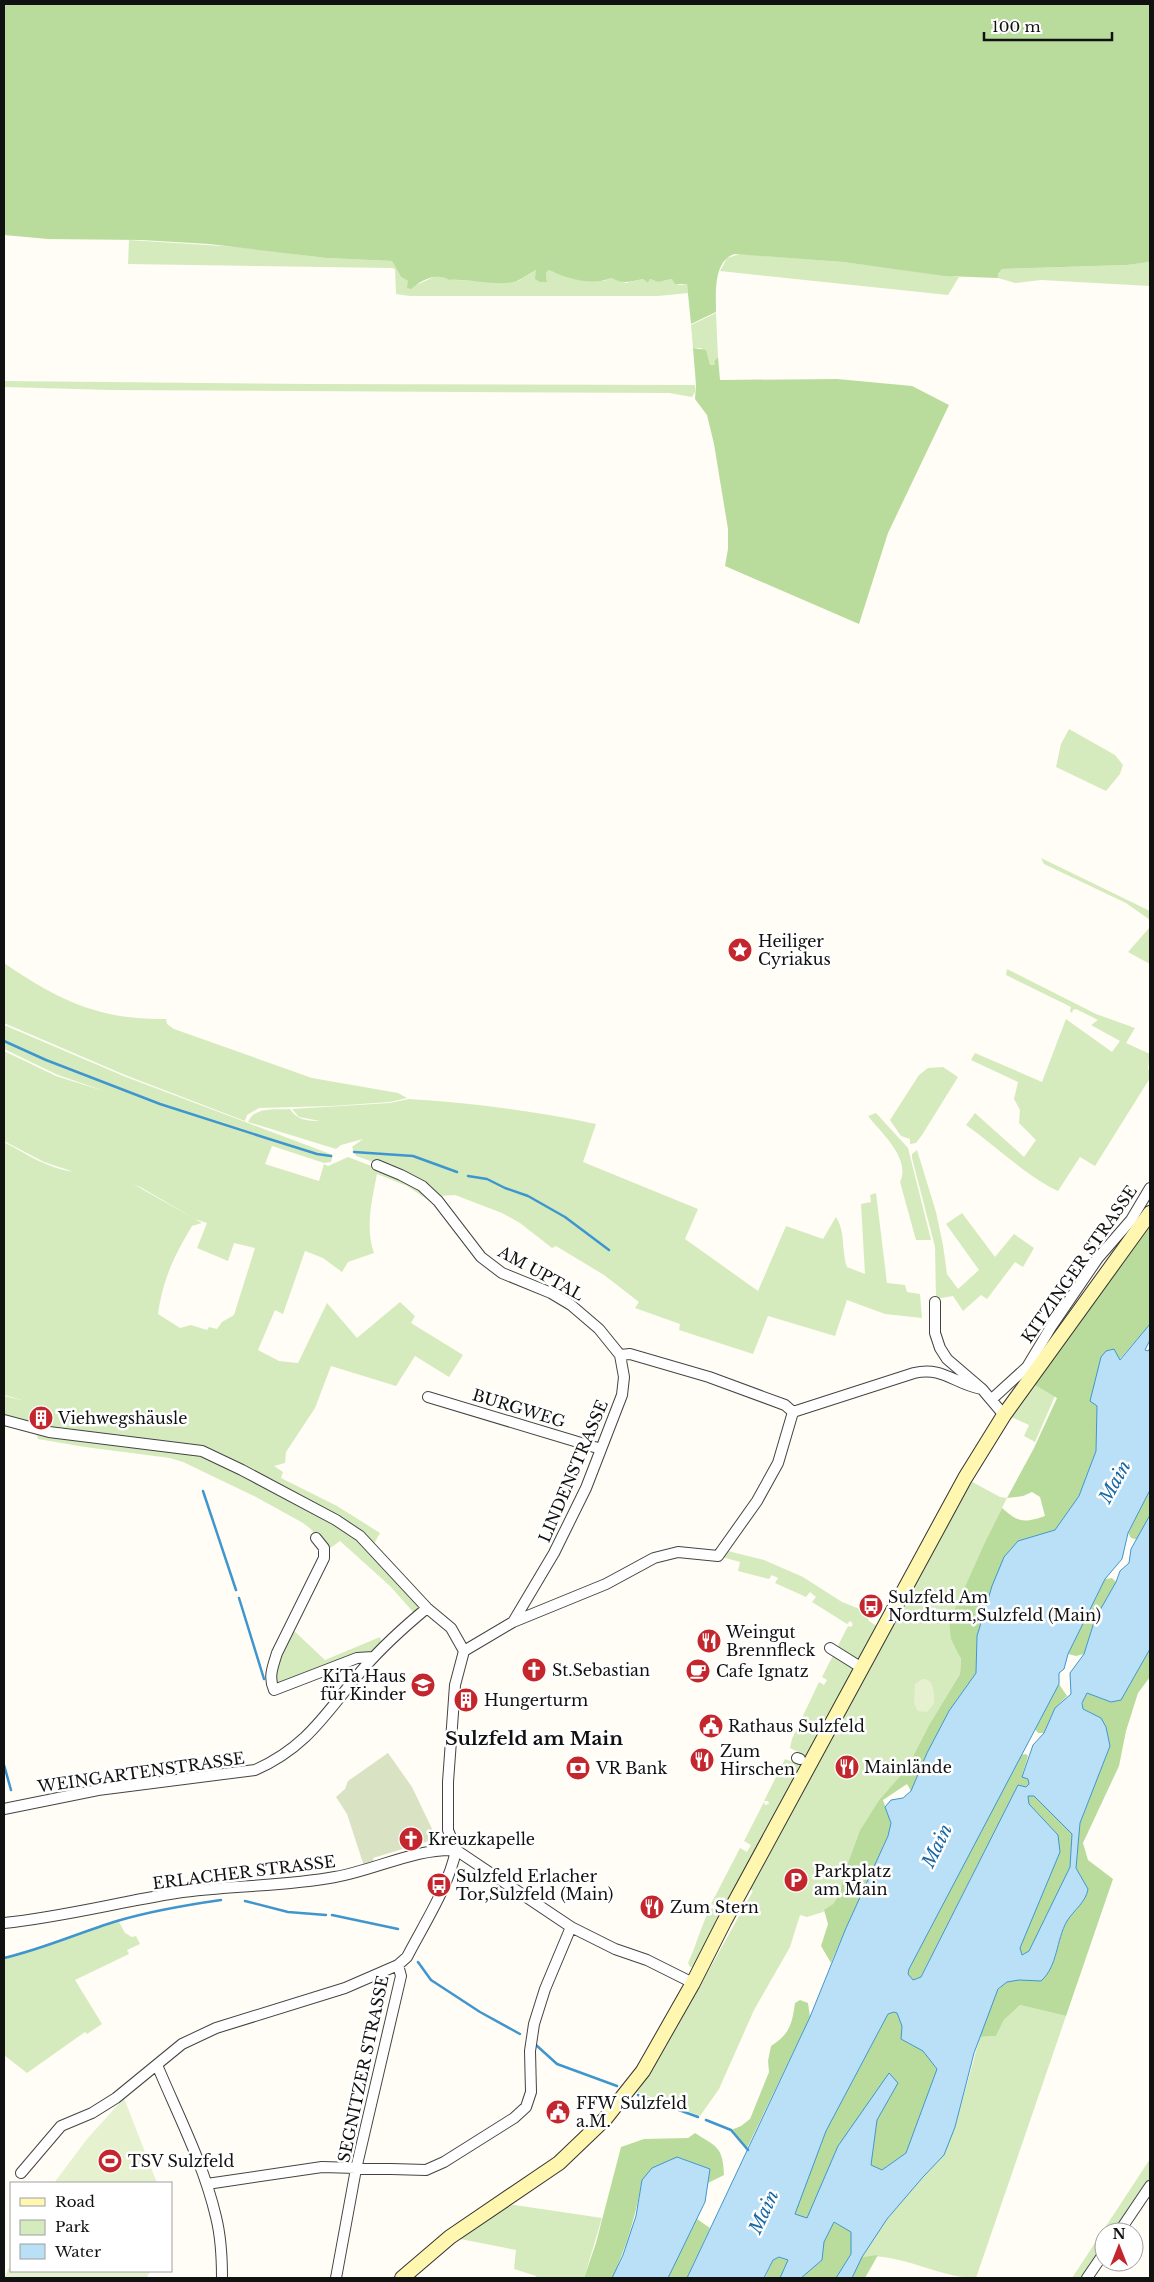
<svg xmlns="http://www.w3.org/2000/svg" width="1154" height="2282" font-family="'Libre Baskerville',serif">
	<rect width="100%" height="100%" fill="#fffdf5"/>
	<path fill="#d5ebbd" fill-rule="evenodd" d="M129 240 238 247 326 258 392 261 401 277 415 285C428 282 436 271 449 280L518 281 536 270 537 275 547 282 546 273 549 270 574 279 604 281 612 278 626 283 643 279 648 283 650 279 658 282 672 279 679 285 687 284 688 293 658 296H410L396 294 395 269 392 268 128 264Z
		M740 254 843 262 959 277 948 295 720 271 727 258Z
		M1150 262V286L1041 280 1015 283 998 278V274L1002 269 1127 265Z
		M716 313 718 357 714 361 715 365H710L701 348H693L691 325Z
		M4 381 308 384 695 385V392L692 397 669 393 112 390 4 387Z
		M1069 729 1115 755 1123 765 1120 774 1106 791 1056 767 1061 744Z
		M1041 858 1150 911V920L1126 903 1044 864Z
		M1150 927V964L1128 952Z
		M4 963C58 1000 99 1020 166 1019L167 1024 174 1029 312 1078 398 1093 407 1098 390 1102 332 1106 259 1108 247 1115 245 1121 125 1075 4 1023Z
		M1007 969 1096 1014 1135 1028 1126 1043 1150 1054 1148 1069 1150 1070V1078L1095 1166 1080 1157 1058 1191C1026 1176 996 1146 966 1125L975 1113 1024 1157 1036 1140 1019 1123 1020 1110 1014 1099 1018 1082 971 1060 975 1053 1042 1082 1066 1019 1112 1052 1120 1041 1091 1025 1098 1020 1076 1009 1073 1010 1072 1013 1070 1011 1071 1007 1006 975Z
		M4 1025 126 1077 333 1155 331 1162 324 1163 242 1136 272 1146 265 1164 319 1181 324 1164 328 1166 348 1157 400 1177 429 1198 428 1200 407 1186 377 1174C372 1199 365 1229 374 1253L348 1262 342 1272 323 1258 305 1251 283 1314 275 1310 258 1350 279 1361 298 1363 327 1303 357 1338 400 1302 415 1316 411 1323 463 1355 449 1377 415 1356 396 1386 331 1366 315 1408 286 1452 285 1463 274 1466 283 1472 281 1478 337 1506 380 1533 371 1549 423 1605 414 1613 390 1586 340 1541 326 1551 311 1529 303 1523 256 1497 183 1462 170 1458 85 1447 38 1439 36 1431 4 1419V1396L26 1401 4 1395V1142C26 1154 49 1169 74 1172L44 1162 4 1141V1051L56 1076 107 1092 58 1075 4 1049ZM133 1184 142 1188 195 1219 207 1223 197 1248 228 1261 234 1243 255 1248 234 1315 222 1322 217 1329 209 1327 207 1330 191 1325 180 1328 158 1314C163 1279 174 1256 192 1226L202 1223Z
		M943 1067 958 1077 922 1135 916 1143 910 1144V1139L901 1136 890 1120 919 1075 928 1068Z
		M409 1099C472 1103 534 1111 596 1124L583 1162 698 1209 685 1239 758 1291 786 1226 823 1239 836 1217C846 1233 841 1249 847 1267L865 1274 861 1204 871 1202 870 1195 876 1193 887 1283 905 1285 907 1292 920 1294 922 1318 885 1314 847 1300 835 1336 768 1316 753 1354 679 1330 680 1324 635 1308 639 1302 604 1275 556 1246 552 1248 520 1223 502 1213 455 1195 438 1196 402 1172 356 1156 352 1147 363 1139 341 1145 336 1149 248 1122C255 1106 275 1110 290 1109 297 1120 307 1121 320 1121L299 1117 292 1109 390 1103Z
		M876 1113 908 1148 931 1240H916L900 1182C911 1158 881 1133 868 1116Z
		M917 1150 936 1212 943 1245 947 1274 958 1289 979 1270 946 1224 962 1213 995 1257 1014 1234 1034 1248 1023 1267 1015 1262 987 1299 981 1295 963 1311 953 1296 936 1299 935 1247 912 1158V1154Z
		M1030 1382 1055 1396 1035 1442 1024 1436 1029 1425 1007 1415Z
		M965 1478 1000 1497 1007 1498 984 1544 949 1622 952 1639 961 1659 960 1674 929 1725 907 1768 879 1800 860 1830 846 1868 839 1895 833 1904 823 1912 807 1917 800 1915 790 1947 754 2010 719 2089 700 2116 637 2092 662 2054 753 1891 744 1886 700 1967H690L688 1963C697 1944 700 1928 710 1909L714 1908V1905L711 1904 740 1848 747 1852 751 1845 744 1841 764 1802 765 1805 769 1804 768 1801H764L785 1759 795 1763 800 1753 790 1748 792 1739 819 1682 824 1685 827 1680 822 1677 848 1626 851 1627 853 1624 850 1621 847 1624 812 1602 816 1597 810 1592 806 1597 775 1583 778 1578 772 1575 769 1579 738 1571 740 1562 718 1556 724 1550 764 1560 803 1577 842 1602 865 1611 869 1621 883 1630Z
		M291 1628 325 1660 380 1637 381 1641 371 1655 290 1683 273 1685 272 1678Z
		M118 1920 125 1933 132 1937 136 1936 140 1944 127 1950 129 1954 75 1980 102 2024 87 2034 85 2032 27 2073 4 2055V1957L61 1941Z
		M1020 2005 1066 2016 976 2278C937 2278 900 2252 862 2257L887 2219 923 2177 944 2155 955 2127 980 2037 996 2036 1004 2020Z
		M1150 2159V2186L1119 2232H1104V2253L1087 2278H1072Z
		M501 2203 602 2218 584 2278H535L536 2276 514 2269 516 2250 450 2237Z"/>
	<path fill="#b9dc9c" d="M4 4H1150V262L1127 265 1002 269 998 274V278L945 276 843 262 735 254C713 260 716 294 716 312L691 324 687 284H675L672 279 658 282 650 279 648 283 643 279C632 281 622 285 612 278 591 286 568 279 549 270L546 273 547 282H540L535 279 536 270C530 273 525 277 519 280 502 288 469 278 449 280 437 272 421 280 411 289L407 288 408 281 401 277 392 261 326 258 209 244 141 240 48 239 4 235Z
		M693 348 706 350 710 365H715L714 361 718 357 720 380 837 379 912 386 949 405 888 533 859 624 725 566 728 549V529L714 444 707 415 695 399 696 385Z
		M1150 1217V1324L1119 1360 1097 1406 1096 1451 1079 1496 1055 1530 1018 1541 977 1636 976 1673 949 1711 927 1753 911 1791 907 1784 883 1800 891 1823 888 1836 846 1928 831 1963 821 1946 828 1924 824 1910 833 1904 839 1895 846 1868 860 1830 879 1800 907 1768 929 1725 960 1674 961 1659 951 1639 949 1622 984 1544 1002 1508C1019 1523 1024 1523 1045 1516L1040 1497 1032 1492 1023 1496 1007 1498 1034 1448 1057 1398 1030 1382Z
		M1150 1490V1515L1138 1540 1131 1538 1128 1533Z
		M1112 1578 1116 1582 1095 1619 1084 1654 1076 1656 1068 1654 1105 1579Z
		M1150 1649V1677L1138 1693 1126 1731 1119 1766 1083 1843 1088 1860 1113 1879 1066 2016 1020 2005 1004 2020 996 2036 980 2037C985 2023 993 1989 1006 1982 1016 1977 1030 1980 1041 1981 1058 1966 1056 1940 1067 1921 1074 1910 1086 1902 1088 1889L1076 1868 1080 1823 1110 1746 1101 1718 1083 1709C1082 1702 1083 1699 1087 1693L1111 1702 1121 1700Z
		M1059 1684 1067 1696 1055 1708 1044 1733H1038L1034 1728Z
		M1026 1754 1028 1756 1022 1776 1029 1780V1784L1026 1787 1018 1785 921 1977 913 1980 908 1974 909 1969 1020 1755Z
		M1027 1796H1034L1072 1834 1070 1867 1029 1951 1022 1955 1020 1948 1060 1852 1058 1835 1029 1804Z
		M800 2000 808 2003 810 2017 747 2148 731 2130 741 2126 750 2119 769 2072 768 2061 771 2046C790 2034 792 2024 795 2003Z
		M891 2012 897 2013 902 2026 901 2039 923 2051 937 2069 906 2153 882 2170 871 2165 877 2120 898 2083 838 2146 807 2219 794 2214 826 2131 888 2014Z
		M695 2133C717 2147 723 2147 724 2175L708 2183 710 2169 677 2157 642 2180C636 2215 627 2246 612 2278H584L596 2243 621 2147 644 2139 688 2138Z
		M697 2219 710 2228 687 2278H668Z
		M833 2222 851 2231V2254L836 2278H801L822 2260 824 2242Z
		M878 2255 865 2278H852L862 2257Z
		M779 2257 788 2260 780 2278H765L773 2260Z"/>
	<path fill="#d9e3c4" d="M388 1753 412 1787 434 1833 429 1841 373 1858 374 1863 364 1866 347 1814 336 1797 345 1789 348 1781Z"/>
	<path fill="#e6f2cf" d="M922 1679C935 1679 934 1693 934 1704L927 1712 918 1711 914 1704 915 1684Z
		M124 2098 157 2183H54L87 2139Z
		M11 2264V2271H150L147 2278H4Z"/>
	<path fill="#b9e0f7" stroke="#3f96cf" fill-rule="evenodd" d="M1150 1324V1340L1145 1350 1148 1351 1150 1348V1490L1128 1533 1122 1559 1105 1579 1068 1654 1064 1669 1059 1673V1684L909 1969 908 1974 913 1980 921 1977 1018 1785 1026 1787 1029 1784 1028 1779 1022 1777 1033 1745 1044 1733 1055 1708 1071 1694 1070 1673 1084 1654 1095 1619 1116 1582 1120 1571 1129 1563 1131 1549 1150 1515V1649L1121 1700 1111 1702 1087 1693 1082 1703 1083 1709 1101 1718 1106 1727 1110 1746 1080 1823 1076 1868 1088 1889C1086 1902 1074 1910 1067 1921 1056 1940 1058 1966 1041 1981L1019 1980 1007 1982 998 1989 974 2053 955 2127 944 2155 923 2177 887 2219 862 2257 852 2278H836L851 2254V2232L834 2222 824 2242 822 2260 801 2278H780L788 2260 779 2257 773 2260 764 2278H687L810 2017 846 1928 888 1836 891 1823 885 1807 891 1800 903 1798 911 1791 927 1753 949 1711 976 1673 977 1636 992 1586 1004 1557 1018 1541 1055 1530 1079 1496 1096 1451 1097 1406 1090 1401 1101 1357 1106 1351 1114 1349 1120 1360ZM1028 1796H1034L1072 1834 1070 1867 1029 1951 1022 1955 1020 1948 1060 1852 1058 1835 1029 1804ZM894 2012 897 2013 902 2026 901 2039 923 2051 937 2069 906 2153 882 2170 871 2165 877 2120 898 2083 889 2073 838 2146 807 2218 795 2214 826 2131 888 2014Z
		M677 2157 710 2169 705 2202 668 2278H612L623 2255 636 2216 642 2180 652 2168Z"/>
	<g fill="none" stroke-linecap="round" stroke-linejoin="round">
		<path stroke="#3f96cf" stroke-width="2.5" d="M4 1041 46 1060 160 1104 266 1138 317 1154 331 1156
			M354 1152 413 1156 457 1172
			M468 1176 487 1179 505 1188 528 1196 565 1217 609 1250
			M203 1491 236 1590
			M239 1598 264 1679
			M4 1765 11 1790
			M245 1901 288 1912 326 1915
			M332 1915 398 1929
			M4 1958C43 1949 78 1933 117 1921 151 1911 186 1905 221 1900
			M418 1962 431 1980 480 2012 520 2034
			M536 2045 557 2064 617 2086
			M638 2095 698 2117
			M706 2120 731 2130 748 2150"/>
		<defs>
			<path id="street" d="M377 1165 401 1175 422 1186 438 1201 481 1257 502 1273 551 1293 571 1305 599 1329 620 1355 624 1377 622 1395 586 1488 554 1553 513 1622 464 1651
				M935 1302V1333L940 1348 947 1359 982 1389 1004 1415
				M620 1355 630 1354 709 1377 785 1405 793 1412
				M428 1397 601 1449
				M992 1399 1027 1367 1051 1327 1098 1258 1131 1220 1150 1188
				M793 1412 914 1373C943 1366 954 1384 982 1389
				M4 1420 49 1432 202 1451 242 1470 336 1520 360 1536 427 1608 451 1628 464 1651
				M316 1538 324 1548V1558L277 1653C273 1666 268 1677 274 1690L357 1658 373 1657
				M513 1622 606 1584 654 1558 678 1552 718 1556 757 1501 778 1463 793 1412
				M830 1648 862 1668
				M464 1651 455 1685 448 1782V1830L456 1850 571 1927 615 1949 647 1960 693 1983
				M797 1758 800 1759
				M4 1809 98 1790 255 1770C308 1747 327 1711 363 1669 382 1647 404 1627 427 1608
				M4 1923C62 1917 119 1902 176 1893 229 1885 282 1887 335 1877 376 1870 415 1848 456 1850
				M157 2065C178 2115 204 2165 216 2217 221 2237 222 2258 222 2278
				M21 2173 61 2126 92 2113 116 2098 182 2044 216 2028 345 1988 398 1965 407 1957C424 1924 449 1886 456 1850
				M207 2184 322 2167 426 2170 444 2162 514 2118 526 2107 531 2092 530 2051 534 2024 545 1989 571 1927
				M1119 2232 1150 2186
				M336 2278 356 2169 401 1976 398 1965
				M1087 2278 1104 2253"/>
			<path id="secondary" d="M402 2278 450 2237 559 2163 605 2119 643 2071 693 1983 724 1922 965 1478 1004 1415 1150 1213"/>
		</defs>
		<use href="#street" stroke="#444" stroke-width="12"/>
		<use href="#secondary" stroke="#333" stroke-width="16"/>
		<use href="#street" stroke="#fff" stroke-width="10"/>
		<use href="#secondary" stroke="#fff6b0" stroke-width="14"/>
	</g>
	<defs>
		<symbol id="sight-disc" viewBox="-11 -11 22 22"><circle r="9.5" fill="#c4262e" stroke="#fff"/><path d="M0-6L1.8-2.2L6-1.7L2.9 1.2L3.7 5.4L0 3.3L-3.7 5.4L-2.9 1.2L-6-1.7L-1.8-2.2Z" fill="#fff"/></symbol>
		<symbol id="building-disc" viewBox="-11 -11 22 22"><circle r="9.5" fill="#c4262e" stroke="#fff"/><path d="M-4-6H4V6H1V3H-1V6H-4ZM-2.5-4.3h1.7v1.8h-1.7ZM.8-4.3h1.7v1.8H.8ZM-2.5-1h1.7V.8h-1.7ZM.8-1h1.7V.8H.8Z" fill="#fff"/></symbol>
		<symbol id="bus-disc" viewBox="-11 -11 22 22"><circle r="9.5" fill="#c4262e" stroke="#fff"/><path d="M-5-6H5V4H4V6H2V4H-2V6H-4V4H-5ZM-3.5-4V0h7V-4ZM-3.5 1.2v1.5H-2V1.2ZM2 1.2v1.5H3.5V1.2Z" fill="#fff"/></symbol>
		<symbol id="restaurant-disc" viewBox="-11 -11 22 22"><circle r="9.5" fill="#c4262e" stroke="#fff"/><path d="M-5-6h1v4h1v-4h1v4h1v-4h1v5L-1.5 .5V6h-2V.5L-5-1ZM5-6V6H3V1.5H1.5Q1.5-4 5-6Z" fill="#fff"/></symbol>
		<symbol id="church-disc" viewBox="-11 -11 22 22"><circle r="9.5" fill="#c4262e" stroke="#fff"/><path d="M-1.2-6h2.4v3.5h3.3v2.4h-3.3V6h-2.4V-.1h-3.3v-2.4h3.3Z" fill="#fff"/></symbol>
		<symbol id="cafe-disc" viewBox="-11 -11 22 22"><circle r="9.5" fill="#c4262e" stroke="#fff"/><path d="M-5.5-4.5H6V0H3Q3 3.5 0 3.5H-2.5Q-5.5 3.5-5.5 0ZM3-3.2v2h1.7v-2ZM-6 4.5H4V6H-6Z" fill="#fff"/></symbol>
		<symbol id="school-disc" viewBox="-11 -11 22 22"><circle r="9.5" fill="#c4262e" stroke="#fff"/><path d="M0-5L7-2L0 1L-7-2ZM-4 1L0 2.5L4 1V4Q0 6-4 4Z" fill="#fff"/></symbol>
		<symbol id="civic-disc" viewBox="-11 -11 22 22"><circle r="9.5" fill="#c4262e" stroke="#fff"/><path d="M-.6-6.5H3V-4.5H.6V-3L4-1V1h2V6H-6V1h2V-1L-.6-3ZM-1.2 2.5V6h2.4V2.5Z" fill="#fff"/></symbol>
		<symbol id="bank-disc" viewBox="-11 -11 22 22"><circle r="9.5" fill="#c4262e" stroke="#fff"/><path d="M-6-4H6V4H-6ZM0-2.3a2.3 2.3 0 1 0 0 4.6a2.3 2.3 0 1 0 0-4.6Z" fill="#fff"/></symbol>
		<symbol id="parking-disc" viewBox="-11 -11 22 22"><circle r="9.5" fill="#c4262e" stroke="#fff"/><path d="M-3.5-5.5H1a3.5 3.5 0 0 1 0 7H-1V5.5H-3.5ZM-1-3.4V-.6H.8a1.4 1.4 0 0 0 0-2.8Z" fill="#fff"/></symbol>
		<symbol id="stadium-disc" viewBox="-11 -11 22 22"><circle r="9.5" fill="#c4262e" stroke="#fff"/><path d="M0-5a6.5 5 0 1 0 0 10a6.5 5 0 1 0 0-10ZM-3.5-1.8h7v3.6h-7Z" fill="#fff"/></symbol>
	</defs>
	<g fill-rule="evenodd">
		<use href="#sight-disc" x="726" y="936" width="28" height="28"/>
		<use href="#building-disc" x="27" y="1404" width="28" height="28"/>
		<use href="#bus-disc" x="857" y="1592" width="28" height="28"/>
		<use href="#restaurant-disc" x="695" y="1627" width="28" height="28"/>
		<use href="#church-disc" x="520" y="1656" width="28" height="28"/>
		<use href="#cafe-disc" x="684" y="1657" width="28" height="28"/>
		<use href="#school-disc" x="409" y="1671" width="28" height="28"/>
		<use href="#building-disc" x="452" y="1686" width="28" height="28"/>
		<use href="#civic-disc" x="697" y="1712" width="28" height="28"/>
		<use href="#restaurant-disc" x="688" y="1746" width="28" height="28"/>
		<use href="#restaurant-disc" x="833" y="1753" width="28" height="28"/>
		<use href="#bank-disc" x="564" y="1754" width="28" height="28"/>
		<use href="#church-disc" x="397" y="1825" width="28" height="28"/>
		<use href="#parking-disc" x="782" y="1866" width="28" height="28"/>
		<use href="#bus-disc" x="425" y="1871" width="28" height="28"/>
		<use href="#restaurant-disc" x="638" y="1893" width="28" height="28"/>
		<use href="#civic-disc" x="544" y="2098" width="28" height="28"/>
		<use href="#stadium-disc" x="96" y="2147" width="28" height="28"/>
	</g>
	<g text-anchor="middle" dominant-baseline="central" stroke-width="5" stroke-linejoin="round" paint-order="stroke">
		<g font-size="16" fill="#111" stroke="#fff" text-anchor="start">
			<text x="758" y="941">Heiliger<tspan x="758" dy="18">Cyriakus</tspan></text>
			<text x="58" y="1418">Viehwegshäusle</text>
			<text x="888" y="1597">Sulzfeld Am<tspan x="888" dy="18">Nordturm,Sulzfeld (Main)</tspan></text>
			<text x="726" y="1632">Weingut<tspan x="726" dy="18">Brennfleck</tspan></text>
			<text x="552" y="1670">St.Sebastian</text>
			<text x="716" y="1671">Cafe Ignatz</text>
			<text x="406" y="1676" text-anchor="end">KiTa Haus<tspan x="406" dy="18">für Kinder</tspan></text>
			<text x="484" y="1700">Hungerturm</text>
			<text x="728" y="1726">Rathaus Sulzfeld</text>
			<text x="720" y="1751">Zum<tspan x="720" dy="18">Hirschen</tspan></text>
			<text x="864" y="1767">Mainlände</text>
			<text x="596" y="1768">VR Bank</text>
			<text x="428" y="1839">Kreuzkapelle</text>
			<text x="814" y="1871">Parkplatz<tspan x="814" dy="18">am Main</tspan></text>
			<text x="456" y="1876">Sulzfeld Erlacher<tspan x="456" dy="18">Tor,Sulzfeld (Main)</tspan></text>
			<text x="670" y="1907">Zum Stern</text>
			<text x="576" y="2103">FFW Sulzfeld<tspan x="576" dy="18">a.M.</tspan></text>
			<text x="128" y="2161">TSV Sulzfeld</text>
		</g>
		<g font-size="16" fill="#111" stroke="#fff">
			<text transform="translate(1079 1264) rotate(-55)">KITZINGER STRASSE</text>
			<text transform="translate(541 1273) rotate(29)">AM UPTAL</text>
			<text transform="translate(519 1408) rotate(17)">BURGWEG</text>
			<text transform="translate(573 1471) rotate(-67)">LINDENSTRASSE</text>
			<text transform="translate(141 1772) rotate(-8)">WEINGARTENSTRASSE</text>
			<text transform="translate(244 1872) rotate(-7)">ERLACHER STRASSE</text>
			<text transform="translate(363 2069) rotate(-78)">SEGNITZER STRASSE</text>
		</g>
		<g font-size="18" font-style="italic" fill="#1768a6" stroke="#fff">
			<text transform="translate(1115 1482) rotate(-61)">Main</text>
			<text transform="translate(937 1846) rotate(-64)">Main</text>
			<text transform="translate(764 2212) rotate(-65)">Main</text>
		</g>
		<g font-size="19" font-weight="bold" fill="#111" stroke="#fff">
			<text x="534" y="1738">Sulzfeld am Main</text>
		</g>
	</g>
	<rect width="1154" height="2282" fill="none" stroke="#111111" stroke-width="10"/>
	<rect x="10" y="2182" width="162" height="90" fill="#ffffff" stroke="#a0a0a0"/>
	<rect x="20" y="2198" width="25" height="8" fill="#fff6b0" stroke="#a0a0a0"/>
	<text x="55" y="2207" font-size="15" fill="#111111">Road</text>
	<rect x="20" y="2220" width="25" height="15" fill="#d5ebbd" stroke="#a0a0a0"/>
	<text x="55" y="2232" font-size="15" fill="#111111">Park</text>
	<rect x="20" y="2244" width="25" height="15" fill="#b9e0f7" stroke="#a0a0a0"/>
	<text x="55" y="2257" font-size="15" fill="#111111">Water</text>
	<g transform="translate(1119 2247)"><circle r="24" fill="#ffffff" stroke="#a0a0a0"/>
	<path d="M0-4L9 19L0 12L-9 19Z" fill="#c4262e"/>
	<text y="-8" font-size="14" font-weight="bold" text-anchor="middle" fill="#111111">N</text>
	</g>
	<path d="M984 32v8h128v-8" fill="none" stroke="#111111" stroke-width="2.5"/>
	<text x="992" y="32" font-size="15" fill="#111111" stroke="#ffffff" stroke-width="4" paint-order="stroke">100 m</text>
</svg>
